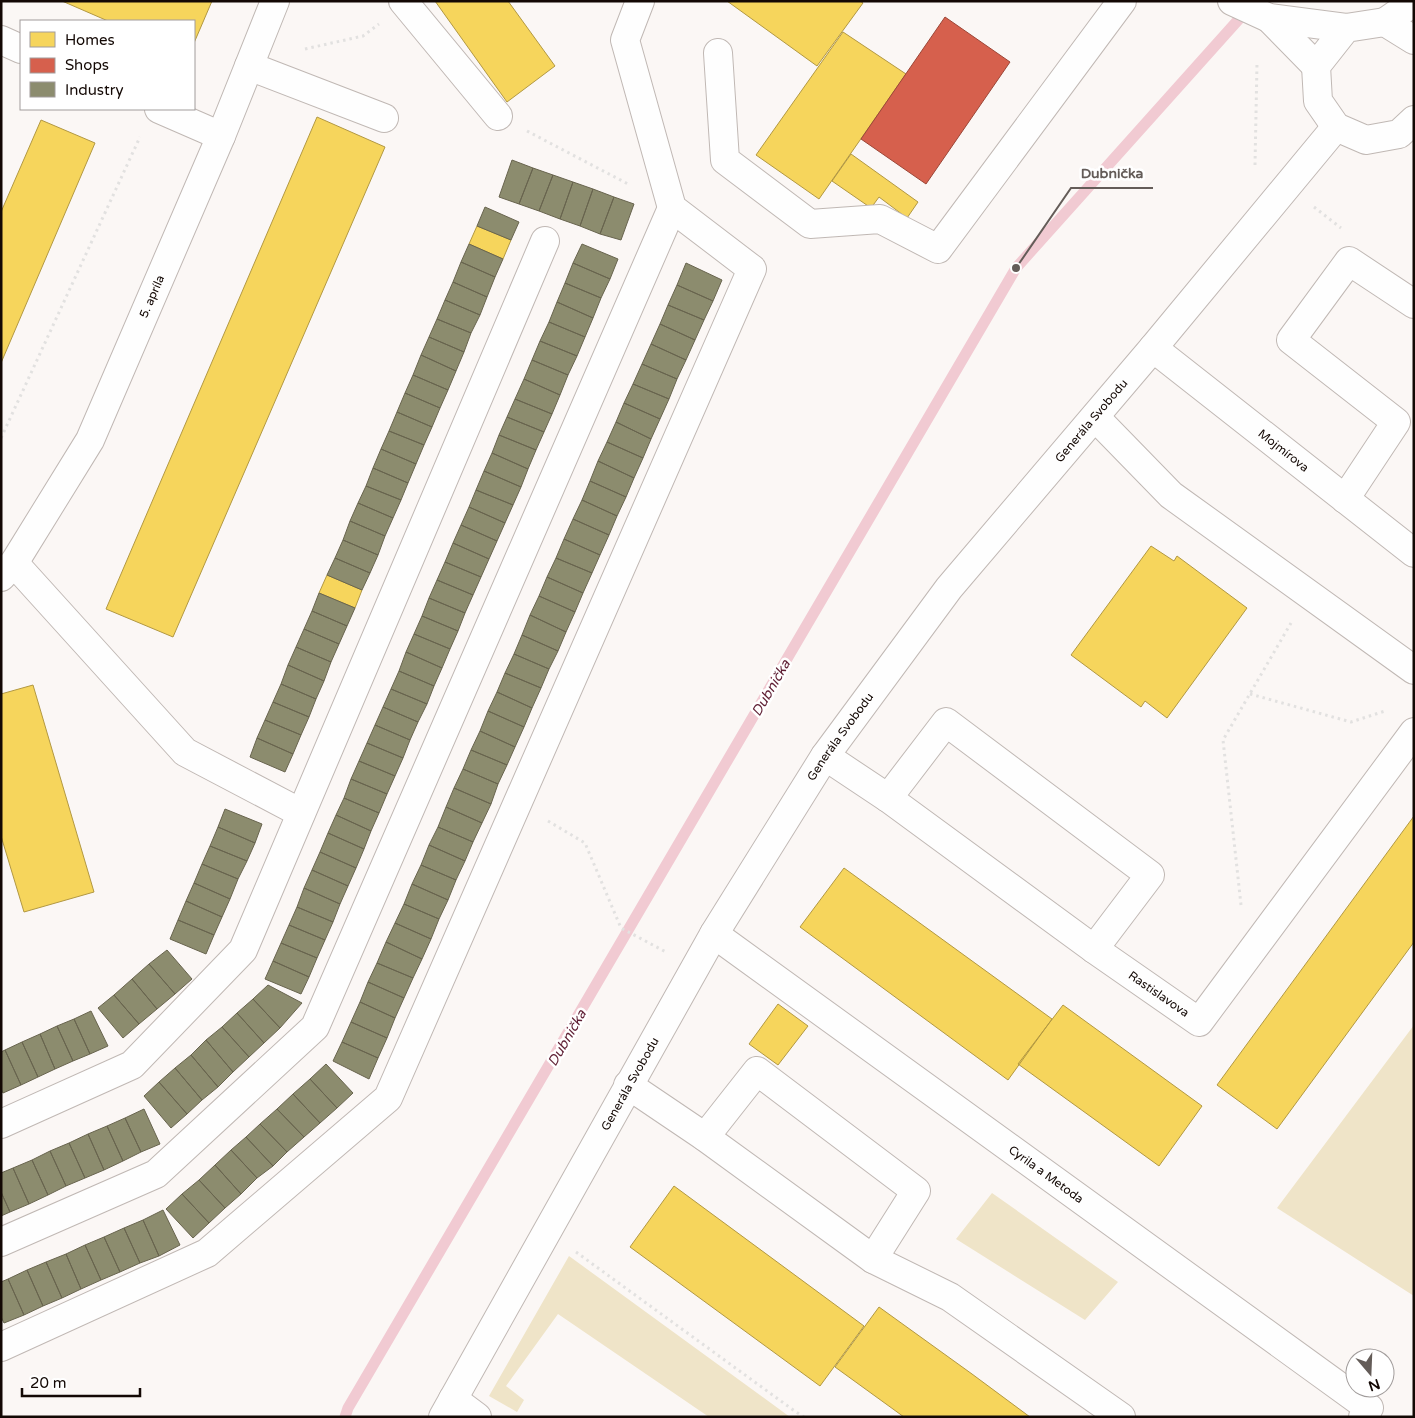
<svg xmlns="http://www.w3.org/2000/svg" width="1415" height="1418" font-family="'Varela Round',sans-serif">
	<rect width="100%" height="100%" fill="#fbf7f5"/>
	<path fill="#efe4c8" d="M1414 1025V1296L1277 1208Z
		M992 1193 1118 1282 1085 1320 956 1239Z
		M569 1256 790 1417H709L558 1314 506 1386 524 1400 517 1412 489 1396Z"/>
	<path fill="#f6d55c" stroke="#b29842" d="M62 1H212L194 43V21H108Z
		M435 1H508L555 66 507 102Z
		M727 1H860L863 3 817 66Z
		M843 32 906 74 819 199 756 155Z
		M317 117 385 147 173 637 106 609Z
		M41 120 95 143 1 363V212Z
		M851 154 918 202 907 218 879 197 871 208 832 181Z
		M477 226 511 240 503 259 469 244Z
		M1151 546 1174 561 1177 556 1247 608 1167 718 1145 701 1141 707 1071 655Z
		M327 575 362 590 355 608 319 593Z
		M33 685 94 892 24 912 1 836V694Z
		M1414 816V942L1277 1129 1217 1085Z
		M844 868 1052 1019 1008 1080 800 927Z
		M778 1004 808 1026 778 1065 749 1044Z
		M1063 1005 1202 1106 1159 1166 1018 1064Z
		M674 1186 864 1326 820 1386 630 1247Z
		M879 1307 972 1374 1030 1417H904L835 1367Z"/>
	<path fill="#d6604d" stroke="#9c4637" d="M945 17 1010 62 926 184 861 139Z"/>
	<path fill="#8c8c6e" stroke="#68644e" d="M512 160 533 168 519 204 499 197Z
		M533 168 553 175 539 211 519 204Z
		M553 175 573 182 560 219 539 211Z
		M573 182 593 189 580 226 560 219Z
		M593 189 614 197 600 234 580 226Z
		M614 197 634 204 621 240 600 234Z
		M485 207 519 222 511 240 477 226Z
		M469 244 503 259 495 277 461 262Z
		M582 244 618 259 610 279 573 263Z
		M461 262 495 277 487 297 453 282Z
		M573 263 610 279 601 298 565 283Z
		M686 263 722 280 713 301 677 285Z
		M453 282 487 297 480 315 445 300Z
		M565 283 601 298 593 318 557 302Z
		M677 285 713 301 704 320 668 305Z
		M445 300 480 315 471 333 437 319Z
		M557 302 593 318 585 337 549 322Z
		M668 305 704 320 695 340 660 324Z
		M437 319 471 333 464 352 429 337Z
		M549 322 585 337 577 356 540 341Z
		M660 324 695 340 686 360 651 344Z
		M429 337 464 352 456 371 421 355Z
		M540 341 577 356 568 375 532 360Z
		M651 344 686 360 677 379 642 364Z
		M421 355 456 371 448 390 413 375Z
		M532 360 568 375 560 395 524 379Z
		M642 364 677 379 669 399 633 384Z
		M413 375 448 390 440 408 405 393Z
		M524 379 560 395 552 414 515 399Z
		M633 384 669 399 660 419 624 403Z
		M405 393 440 408 432 427 397 412Z
		M515 399 552 414 544 432 507 417Z
		M624 403 660 419 651 439 616 422Z
		M397 412 432 427 424 445 389 431Z
		M507 417 544 432 536 450 499 435Z
		M616 422 651 439 643 458 607 442Z
		M389 431 424 445 416 464 381 449Z
		M499 435 536 450 528 469 492 453Z
		M607 442 643 458 634 478 598 461Z
		M381 449 416 464 408 483 373 468Z
		M492 453 528 469 521 487 484 471Z
		M598 461 634 478 626 497 590 481Z
		M373 468 408 483 401 500 366 486Z
		M484 471 521 487 513 505 476 490Z
		M590 481 626 497 617 516 582 500Z
		M366 486 401 500 393 518 358 503Z
		M476 490 513 505 505 523 469 507Z
		M582 500 617 516 609 535 573 519Z
		M358 503 393 518 385 536 350 521Z
		M469 507 505 523 497 541 461 525Z
		M573 519 609 535 600 555 564 539Z
		M350 521 385 536 378 555 343 540Z
		M461 525 497 541 489 559 453 543Z
		M564 539 600 555 592 573 556 558Z
		M343 540 378 555 370 573 335 558Z
		M453 543 489 559 481 577 445 562Z
		M335 558 370 573 362 590 327 575Z
		M556 558 592 573 583 593 547 577Z
		M445 562 481 577 473 595 437 580Z
		M547 577 583 593 575 612 539 596Z
		M437 580 473 595 465 613 429 598Z
		M319 593 355 608 347 626 312 611Z
		M539 596 575 612 566 632 530 615Z
		M429 598 465 613 458 631 422 616Z
		M312 611 347 626 339 644 304 629Z
		M530 615 566 632 558 651 522 635Z
		M422 616 458 631 450 649 414 634Z
		M304 629 339 644 331 662 296 647Z
		M414 634 450 649 442 668 406 652Z
		M522 635 558 651 549 669 514 654Z
		M296 647 331 662 324 681 288 665Z
		M406 652 442 668 434 686 399 671Z
		M514 654 549 669 541 688 505 673Z
		M288 665 324 681 316 699 281 684Z
		M399 671 434 686 427 704 391 689Z
		M505 673 541 688 532 708 497 692Z
		M281 684 316 699 309 717 273 702Z
		M391 689 427 704 418 722 383 707Z
		M497 692 532 708 524 727 488 711Z
		M273 702 309 717 301 735 265 720Z
		M383 707 418 722 410 740 375 725Z
		M488 711 524 727 515 747 480 731Z
		M265 720 301 735 293 754 257 738Z
		M375 725 410 740 403 758 367 743Z
		M480 731 515 747 507 765 471 750Z
		M257 738 293 754 285 772 250 757Z
		M367 743 403 758 395 776 359 761Z
		M471 750 507 765 498 784 463 769Z
		M359 761 395 776 387 794 351 779Z
		M463 769 498 784 491 804 454 788Z
		M351 779 387 794 379 813 344 798Z
		M454 788 491 804 482 823 446 807Z
		M344 798 379 813 371 831 336 815Z
		M446 807 482 823 473 842 438 827Z
		M225 809 262 824 255 843 218 827Z
		M336 815 371 831 364 849 328 833Z
		M218 827 255 843 247 861 210 846Z
		M438 827 473 842 465 861 429 845Z
		M328 833 364 849 356 868 320 852Z
		M429 845 465 861 456 880 421 865Z
		M210 846 247 861 238 879 202 864Z
		M320 852 356 868 348 886 312 870Z
		M202 864 238 879 230 899 194 883Z
		M421 865 456 880 448 900 412 884Z
		M312 870 348 886 340 904 304 888Z
		M194 883 230 899 222 917 186 901Z
		M412 884 448 900 439 919 404 904Z
		M304 888 340 904 333 922 297 907Z
		M186 901 222 917 214 935 178 920Z
		M404 904 439 919 431 939 395 923Z
		M297 907 333 922 325 940 289 925Z
		M178 920 214 935 206 954 170 939Z
		M395 923 431 939 422 959 386 942Z
		M289 925 325 940 317 958 281 943Z
		M386 942 422 959 413 978 377 963Z
		M281 943 317 958 309 977 273 961Z
		M167 950 192 979 175 994 149 964Z
		M273 961 309 977 301 994 265 979Z
		M377 963 413 978 404 998 368 982Z
		M149 964 175 994 157 1009 132 979Z
		M132 979 157 1009 139 1024 114 995Z
		M368 982 404 998 395 1018 360 1002Z
		M268 985 302 1003 280 1028 253 999Z
		M114 995 139 1024 123 1038 98 1008Z
		M253 999 280 1028 264 1043 237 1013Z
		M360 1002 395 1018 387 1038 351 1022Z
		M91 1011 108 1046 90 1054 74 1019Z
		M237 1013 264 1043 249 1057 222 1027Z
		M74 1019 90 1054 73 1061 57 1026Z
		M351 1022 387 1038 378 1058 342 1042Z
		M57 1026 73 1061 55 1069 40 1034Z
		M222 1027 249 1057 233 1072 206 1040Z
		M40 1034 55 1069 38 1077 22 1042Z
		M206 1040 233 1072 218 1087 191 1055Z
		M22 1042 38 1077 21 1085 5 1050Z
		M342 1042 378 1058 369 1079 333 1061Z
		M5 1050 21 1085 3 1093 1 1089V1052Z
		M191 1055 218 1087 202 1100 175 1068Z
		M326 1064 353 1093 337 1108 310 1079Z
		M175 1068 202 1100 187 1114 159 1082Z
		M310 1079 337 1108 320 1123 293 1094Z
		M159 1082 187 1114 171 1128 144 1096Z
		M293 1094 320 1123 304 1137 277 1109Z
		M144 1109 160 1144 141 1152 125 1118Z
		M277 1109 304 1137 287 1152 260 1124Z
		M125 1118 141 1152 123 1161 107 1126Z
		M260 1124 287 1152 273 1166 246 1137Z
		M107 1126 123 1161 104 1170 88 1134Z
		M88 1134 104 1170 85 1178 69 1143Z
		M246 1137 273 1166 257 1178 231 1150Z
		M69 1143 85 1178 66 1186 50 1151Z
		M231 1150 257 1178 241 1194 215 1165Z
		M50 1151 66 1186 48 1195 32 1160Z
		M32 1160 48 1195 29 1204 13 1168Z
		M215 1165 241 1194 225 1208 199 1180Z
		M13 1168 29 1204 10 1212 1 1192V1173Z
		M199 1180 225 1208 209 1223 182 1194Z
		M1 1192 10 1212 1 1216Z
		M182 1194 209 1223 193 1238 166 1209Z
		M163 1210 180 1245 159 1256 143 1220Z
		M143 1220 159 1256 140 1263 124 1228Z
		M124 1228 140 1263 120 1272 104 1237Z
		M104 1237 120 1272 101 1280 85 1245Z
		M85 1245 101 1280 81 1289 66 1254Z
		M66 1254 81 1289 62 1298 46 1262Z
		M46 1262 62 1298 43 1306 27 1270Z
		M27 1270 43 1306 24 1315 8 1279Z
		M8 1279 24 1315 4 1323 1 1317V1282Z"/>
	<g fill="none" stroke-linecap="round" stroke-linejoin="round">
		<path stroke="#f1cad2" stroke-width="11" d="M345 1417 348 1408 1016 268 1248 9"/>
		<defs>
			<g id="minor">
				<path d="M403 1 498 116"/>
				<path d="M1232 1 1269 18 1346 28"/>
				<path d="M1269 18 1316 66"/>
				<path d="M1385 22 1414 2"/>
				<path d="M1 40 21 49"/>
				<path d="M1414 40 1385 22 1346 28 1316 66 1318 101 1336 127 1366 140 1399 134 1414 120"/>
				<path d="M718 53 725 160 810 224 880 219 938 249 1122 1"/>
				<path d="M249 66 384 118"/>
				<path d="M159 109 221 136"/>
				<path id="s1" d="M1153 348 1414 553"/>
				<path d="M1095 417 1171 495 1414 670"/>
				<path d="M1345 499 1396 422 1291 340 1349 261 1414 304"/>
				<path d="M14 563 185 752 301 813"/>
				<path id="s2" d="M1 577 14 563 90 440 221 136 275 1"/>
				<path id="s3" d="M825 756 888 798 1094 949 1199 1022 1414 732"/>
				<path d="M888 798 946 722 1150 875 1094 949"/>
				<path id="s4" d="M714 934 1369 1408 1363 1417"/>
				<path d="M628 1085 705 1137 873 1259 950 1297 1121 1417"/>
				<path d="M1 1124 132 1065 243 950 545 241"/>
				<path d="M705 1137 757 1071 916 1191 873 1259"/>
				<path d="M1 1242 156 1174 315 1027 672 208"/>
				<path d="M1 1347 207 1253 388 1098 752 269 672 208 625 40 640 1"/>
				<path d="M453 1399 477 1417"/>
				<path id="s5" d="M443 1417 714 934 825 756 949 588 1153 348 1336 127"/>
			</g>
		</defs>
		<use href="#minor" stroke="#c0b8b4" stroke-width="30"/>
		<path stroke="#e2e1e0" stroke-width="3" stroke-dasharray="2.5 4" stroke-linecap="butt" d="M305 49 363 36 379 24
			M527 131 630 185
			M1255 165 1257 63
			M1314 207 1341 228
			M1 438 140 137
			M1250 694 1351 722 1385 711
			M548 821 585 843 621 928 666 952
			M1241 905 1223 740 1291 623
			M576 1252 796 1412 804 1417"/>
		<use href="#minor" stroke="#fefefe" stroke-width="28"/>
	</g>
	<g text-anchor="middle" dominant-baseline="central" stroke-width="5" stroke-linejoin="round" paint-order="stroke">
		<g font-size="12" fill="#130804" stroke="#fff">
			<text stroke="none"><textPath href="#s2" startOffset="320">5. apríla</textPath></text>
			<text stroke="none"><textPath href="#s5" startOffset="1192">Generála Svobodu</textPath></text>
			<text stroke="none"><textPath href="#s1" startOffset="166">Mojmírova</textPath></text>
			<text stroke="none"><textPath href="#s5" startOffset="788">Generála Svobodu</textPath></text>
			<text stroke="none"><textPath href="#s3" startOffset="410">Rastislavova</textPath></text>
			<text stroke="none"><textPath href="#s5" startOffset="382">Generála Svobodu</textPath></text>
			<text stroke="none"><textPath href="#s4" startOffset="410">Cyrila a Metoda</textPath></text>
		</g>
		<g font-size="14" font-style="italic" fill="#5f1f34" stroke="#fff">
			<text transform="translate(771 688) rotate(-60)">Dubnička</text>
			<text transform="translate(567 1038) rotate(-60)">Dubnička</text>
		</g>
	</g>
	<path fill="none" stroke="#645c58" stroke-width="2" d="M1016 268L1071 188H1153"/>
	<circle fill="#645c58" stroke="#fff" stroke-width="2" cx="1016" cy="268" r="5"/>
	<g font-size="14" text-anchor="middle" font-weight="bold" fill="#645c58" stroke="#fff" stroke-width="5" stroke-linejoin="round" paint-order="stroke">
		<text x="1112" y="178">Dubnička</text>
	</g>
	<rect width="1415" height="1418" fill="none" stroke="#130804" stroke-width="5"/>
	<rect x="20" y="20" width="175" height="90" fill="#ffffff" stroke="#a19c9b"/>
	<rect x="30" y="32" width="25" height="15" fill="#f6d55c" stroke="#a19c9b"/>
	<text x="65" y="45" font-size="15" fill="#130804">Homes</text>
	<rect x="30" y="58" width="25" height="15" fill="#d6604d" stroke="#a19c9b"/>
	<text x="65" y="70" font-size="15" fill="#130804">Shops</text>
	<rect x="30" y="82" width="25" height="15" fill="#8c8c6e" stroke="#a19c9b"/>
	<text x="65" y="95" font-size="15" fill="#130804">Industry</text>
	<g transform="translate(1370 1373) rotate(161)"><circle r="24" fill="#ffffff" stroke="#a19c9b"/>
	<path d="M0-4L9 19L0 12L-9 19Z" fill="#645c58"/>
	<text y="-8" font-size="14" font-weight="bold" text-anchor="middle" fill="#130804">N</text>
	</g>
	<path d="M22 1388v8h118v-8" fill="none" stroke="#130804" stroke-width="2.5"/>
	<text x="30" y="1388" font-size="15" fill="#130804" stroke="#ffffff" stroke-width="4" paint-order="stroke">20 m</text>
</svg>
